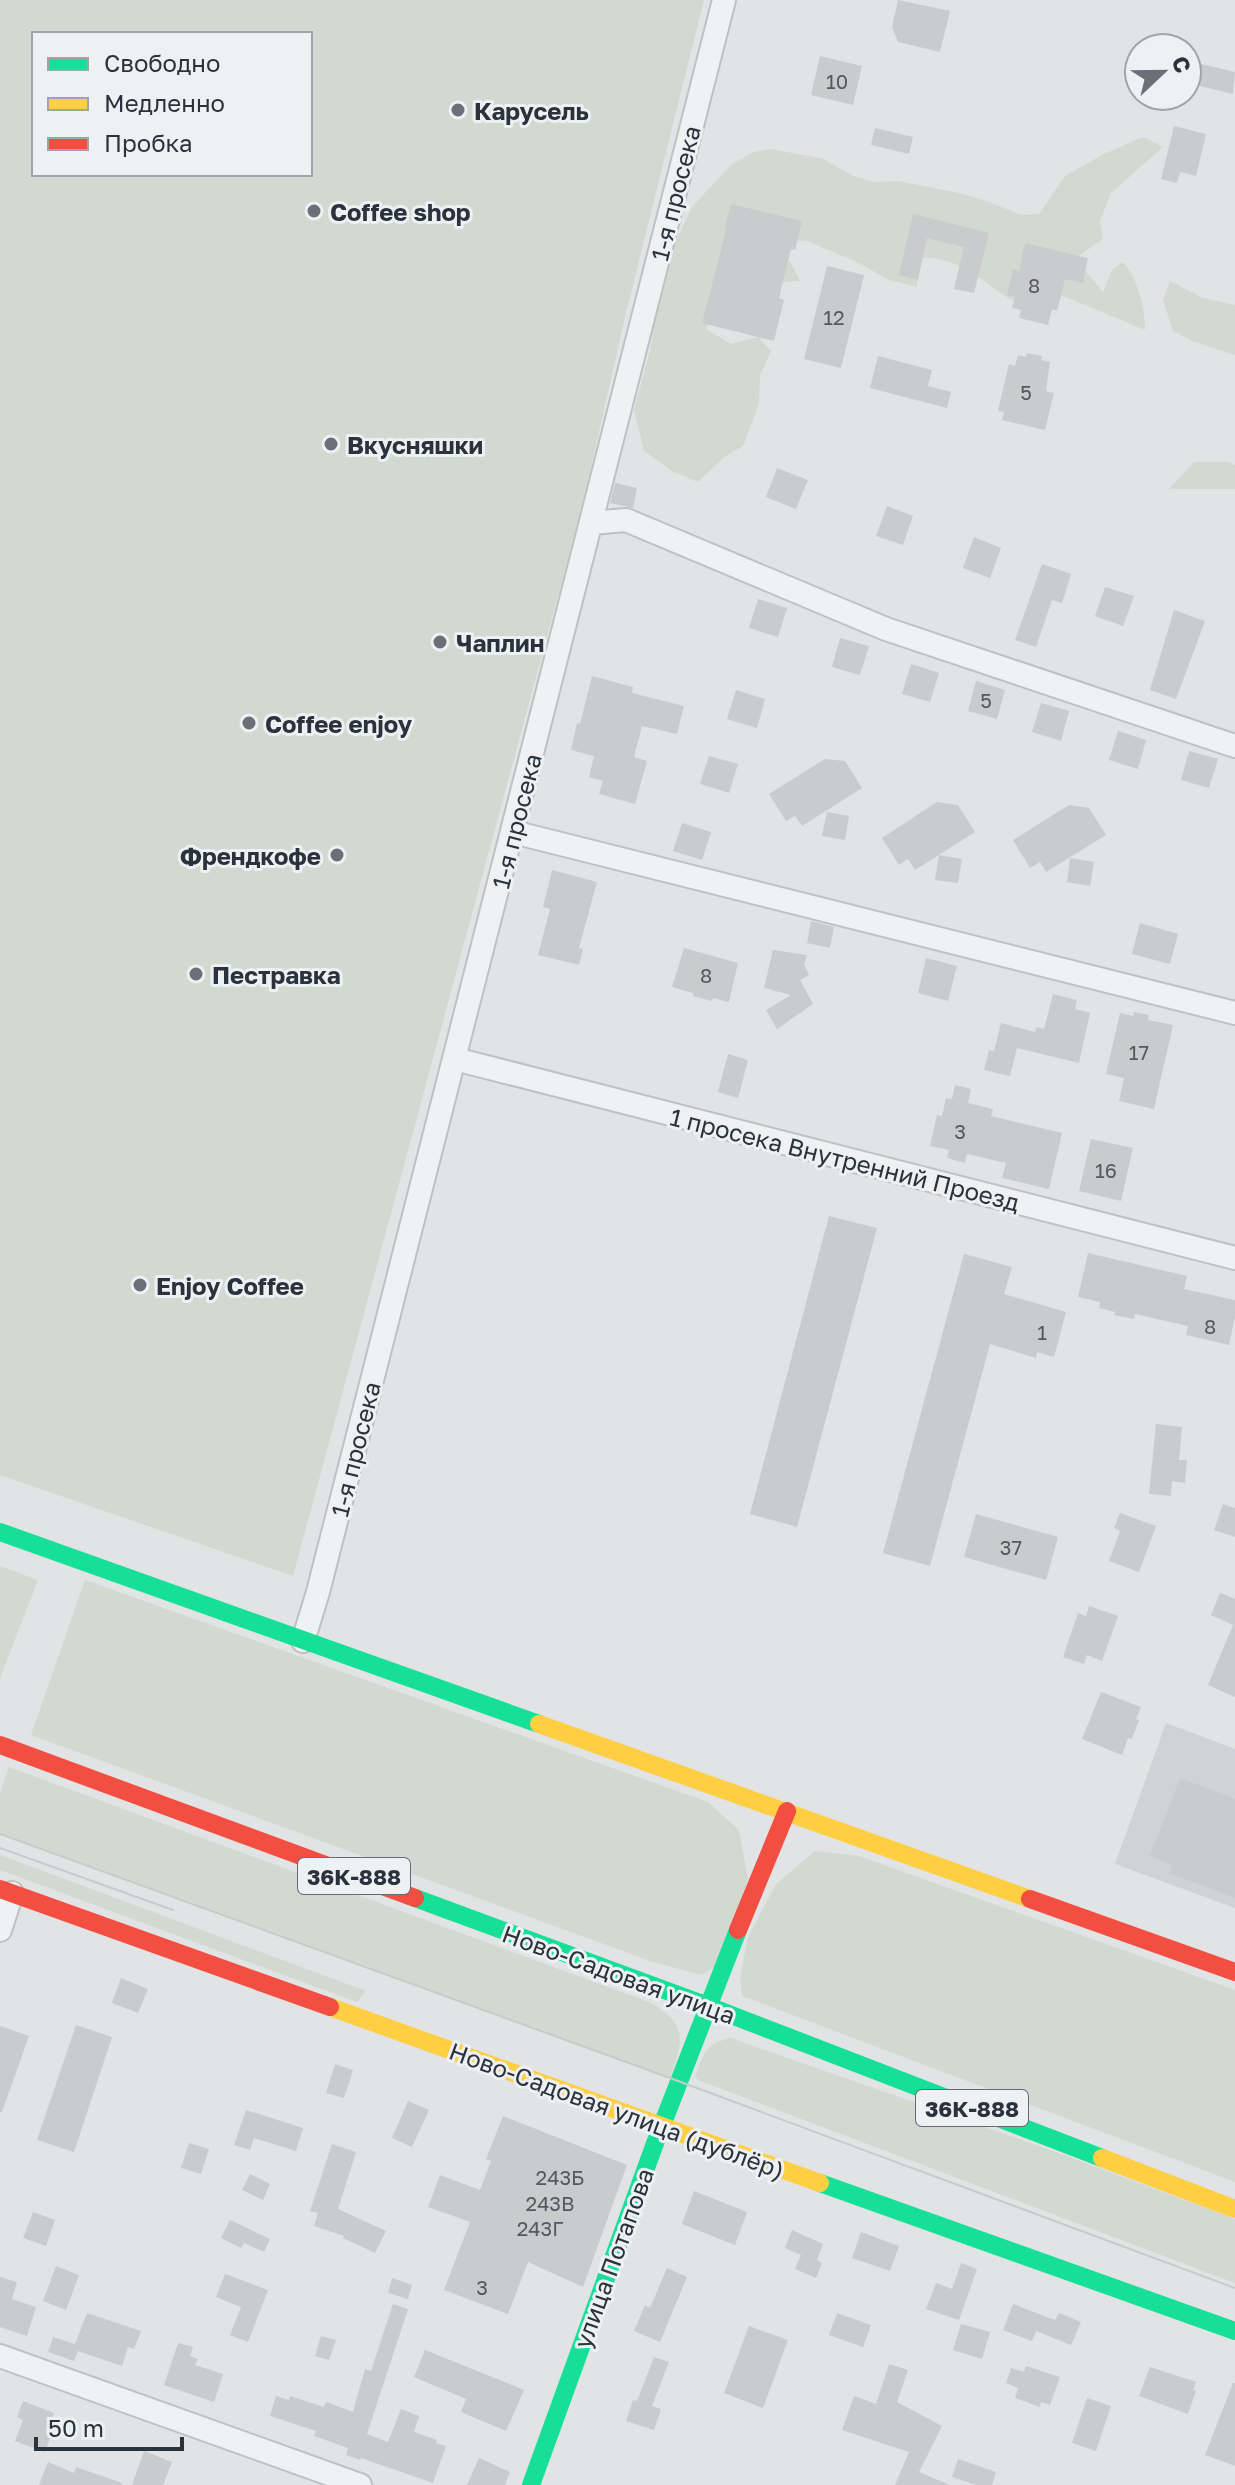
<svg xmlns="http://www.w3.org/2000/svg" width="1235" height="2485" font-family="'Golos Text',sans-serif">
	<rect width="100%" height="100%" fill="#e1e3e5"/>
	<path fill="#cfd3d8" d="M1166 1723 1235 1749V1908L1115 1864Z"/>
	<path fill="#d2d9d1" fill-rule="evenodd" d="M0 0H704L625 317 582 507 293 1576 0 1475ZM34 34H310V174H34Z
		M1143 137 1163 147 1111 193 1100 221 1103 239 1080 255 1081 266 1103 292 1112 270 1123 262C1138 279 1145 307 1145 330L1049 290 1013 301C979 280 959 255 917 258V287L889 280 857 262 807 241 760 238 791 263 800 281 756 284 722 293 706 329 731 344 758 337 771 351 760 375 759 404 743 446 724 457 698 482 672 471 644 451 634 410 650 351 664 266 692 207 732 164 754 152 770 149 821 158 854 176 873 182 898 181 959 193 987 201 1021 215 1039 214 1065 176 1104 154Z
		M1170 281 1203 298 1235 305V355L1195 342 1173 331 1163 300Z
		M1194 462H1228L1235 465V489H1169Z
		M0 1566 38 1580 0 1678Z
		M85 1580 708 1802 739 1830 748 1878 726 1959 702 1975 653 1962 31 1735Z
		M9 1767 649 2002C689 2024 683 2040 670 2078L0 1834V1794Z
		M815 1851 859 1856 1235 1990V2182L742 1996 740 1978 748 1937 776 1884Z
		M0 1855 366 1991 357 2002 0 1870Z
		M731 2038 1067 2156 1235 2219V2283L698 2080 695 2076C704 2054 705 2043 731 2038Z"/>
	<path fill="#c9cbcd" d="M898 0 950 11 940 52 898 42 892 27Z
		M820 56 862 66 853 105 811 95Z
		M1193 62 1235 72 1233 94 1188 83Z
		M1174 126 1206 134 1196 176 1180 172 1177 183 1161 179Z
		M875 128 913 137 909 154 871 145Z
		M731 204 802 221 795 250 791 249 779 298 784 300 774 341 702 323 726 231H724Z
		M913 214 989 233 974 293 954 289 964 247 927 238 918 280 899 275Z
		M1025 243 1088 258 1083 283 1065 279 1057 311 1052 309 1048 325 1019 318 1021 310 1012 308 1015 297 1007 295 1013 269 1019 271Z
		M827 266 864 275 841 368 804 359Z
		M1027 353 1042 356 1041 360 1050 362 1046 391 1054 393 1045 430 1002 420 1004 412 998 411 1009 364 1015 366 1018 355 1026 357Z
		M878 356 932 370 928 386 951 392 947 408 870 388Z
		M777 468 808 480 796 509 766 497Z
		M615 483 637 488 633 508 610 503Z
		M887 506 913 516 903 545 876 536Z
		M974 537 1001 548 990 578 963 568Z
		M1042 564 1071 574 1062 603 1052 600 1036 647 1015 640Z
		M1105 587 1134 596 1123 626 1095 616Z
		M758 599 787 608 778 637 749 628Z
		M1174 610 1205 621 1176 699 1150 690Z
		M840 638 869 646 860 675 832 667Z
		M911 664 939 673 930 702 902 694Z
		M592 676 633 687 632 693 684 706 677 734 642 726 634 757 647 761 635 804 599 794 603 781 589 777 594 756 571 750 577 723 580 724Z
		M976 681 1005 690 997 719 968 711Z
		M736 690 765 699 757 728 727 719Z
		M1041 703 1069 711 1061 741 1032 732Z
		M1118 731 1146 740 1138 769 1109 760Z
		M1189 751 1218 759 1209 788 1181 780Z
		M709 756 738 764 729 793 700 784Z
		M825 759 845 761 862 788 802 826 795 816 786 821 769 794Z
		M937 802 958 805 975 832 915 870 908 859 899 865 882 838Z
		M1069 805 1089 808 1106 835 1046 872 1040 862 1030 868 1013 840Z
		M827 812 849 816 845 840 822 836Z
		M682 823 711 832 702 860 673 851Z
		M328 855a9 9 0 1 1 18 0a9 9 0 1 1-18 0Z
		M939 855 962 859 958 883 935 880Z
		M1070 858 1094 862 1090 886 1067 882Z
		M552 870 597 882 579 948 583 949 579 965 538 955 550 909 543 907Z
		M811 921 834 927 830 948 807 943Z
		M1140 923 1178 934 1170 964 1132 954Z
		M684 948 738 963 729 1002 713 998 712 1001 693 996V993L672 987Z
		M773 950 807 955 804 964 809 975 800 980 813 1004 777 1029 766 1010 791 995 764 988Z
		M926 958 957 966 948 1001 918 993Z
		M1053 994 1077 1000 1075 1009 1090 1013 1079 1063 1017 1048 1010 1076 984 1070 989 1050 994 1051 1001 1023 1035 1032 1036 1027 1044 1029Z
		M1134 1012 1149 1015 1148 1020 1173 1025 1154 1109 1119 1101 1124 1078 1106 1074 1120 1013 1133 1016Z
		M728 1054 748 1060 738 1098 718 1092Z
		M955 1085 971 1089 968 1103 993 1109 991 1116 1062 1133 1049 1189 1002 1178 1006 1163 967 1154 965 1163 947 1158 949 1150 930 1146 937 1115 942 1116 946 1098 952 1099Z
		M1091 1139 1133 1148 1121 1201 1079 1191Z
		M829 1216 877 1228 797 1527 750 1514Z
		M1088 1253 1187 1276 1184 1289 1235 1300V1317L1229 1345 1186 1335 1188 1326 1135 1314 1134 1319 1114 1315 1115 1312 1099 1308 1100 1302 1078 1297Z
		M964 1254 1012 1267 1004 1294 1066 1312 1054 1357 1037 1352 1036 1358 990 1344 930 1566 883 1553Z
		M1156 1424 1182 1427 1179 1460H1187L1185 1483 1172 1481 1171 1496 1149 1494Z
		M1223 1504 1235 1508V1537L1214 1530Z
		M1120 1513 1156 1526 1139 1572 1109 1561 1120 1531 1114 1528Z
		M976 1514 1058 1537 1046 1580 964 1557Z
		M1220 1593 1235 1599V1697L1208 1685 1233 1625 1211 1615Z
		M1089 1606 1118 1616 1102 1661 1087 1655 1084 1664 1063 1657 1078 1613 1086 1616Z
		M1101 1692 1141 1707 1136 1719 1139 1720 1132 1739 1128 1738 1122 1755 1082 1739Z
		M1180 1778 1235 1799V1898L1169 1873 1172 1865 1150 1856Z
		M121 1978 148 1989 138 2013 112 2003Z
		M76 2025 112 2037 74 2152 37 2140Z
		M0 2026 29 2036 2 2112H0Z
		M335 2064 353 2070 344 2098 326 2093Z
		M408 2101 429 2110 412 2147 392 2138Z
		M246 2110 303 2128 296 2151 254 2138 250 2150 234 2145Z
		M503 2116 627 2165 583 2287 528 2262 508 2314 444 2290 470 2222 428 2207 440 2175 480 2190 491 2161 486 2159Z
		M189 2143 209 2149 201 2174 181 2168Z
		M332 2144 356 2152 338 2209 386 2231 375 2253 343 2238 344 2236 314 2226 318 2213 310 2211Z
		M250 2174 270 2184 263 2200 242 2190Z
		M694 2191 747 2212 735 2245 682 2224Z
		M33 2212 55 2220 46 2246 23 2238Z
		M230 2220 270 2239 264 2252 244 2243 241 2248 221 2238Z
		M792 2230 823 2244 817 2260 822 2263 816 2278 795 2269 801 2255 785 2248Z
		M861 2232 899 2246 890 2271 852 2258Z
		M961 2263 977 2269 959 2320 926 2309 936 2283 952 2289Z
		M56 2266 79 2275 66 2310 43 2301Z
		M667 2268 687 2277 660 2342 634 2331 645 2305 650 2308Z
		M225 2274 268 2290 248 2342 230 2335 241 2307 216 2297Z
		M0 2277 17 2282 12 2299 36 2307 27 2336 0 2327Z
		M392 2278 412 2285 408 2299 388 2293Z
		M393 2304 408 2309 367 2434 388 2442 401 2409 419 2416 414 2432 437 2440 436 2443 446 2446 433 2483 361 2458 360 2460 346 2455 348 2448 314 2436 316 2431 270 2416 276 2396 289 2400 290 2396 324 2407 326 2402 353 2412 365 2369 371 2371Z
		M1013 2304 1055 2320 1059 2313 1081 2322 1071 2345 1036 2331 1032 2341 1003 2330Z
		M87 2313 141 2331 134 2349 128 2347 122 2366 78 2351 74 2361 48 2352 53 2337 75 2344Z
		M837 2313 871 2325 863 2347 829 2335Z
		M961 2324 990 2332 982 2359 953 2350Z
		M749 2326 788 2340 763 2408 724 2393Z
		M321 2336 336 2340 329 2360 315 2356Z
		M178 2343 193 2347 190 2356 198 2359 195 2365 223 2374 214 2402 164 2385Z
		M425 2350 524 2390 506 2431 461 2412 466 2399 414 2377Z
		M654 2357 669 2362 652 2406 661 2409 654 2430 626 2421 633 2400 637 2401Z
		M889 2364 908 2370 897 2402 942 2426 919 2472 950 2485H895L909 2452 842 2430 854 2396 876 2404Z
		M1026 2366 1060 2377 1050 2405 1041 2402 1040 2407 1015 2398 1018 2388 1006 2383 1011 2368 1024 2372Z
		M1150 2367 1196 2382 1193 2390 1196 2391 1188 2414 1139 2396Z
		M1233 2383H1235V2466L1205 2455Z
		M1087 2398 1111 2406 1096 2451 1072 2443Z
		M23 2401 54 2413 47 2431 52 2433 45 2452 15 2441 23 2420 17 2417Z
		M144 2451 172 2462 163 2485H132Z
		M479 2458 510 2472 505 2485H467Z
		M958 2459 996 2472 992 2485H976L952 2477Z
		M48 2462 74 2473 76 2467 122 2483V2485H39Z"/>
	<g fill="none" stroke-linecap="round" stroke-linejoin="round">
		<defs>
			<path id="street" d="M591 523 626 520 886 629 1235 746
				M513 832 1235 1013
				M455 1059 1235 1258
				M303 1641 318 1592 724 0
				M0 1930 12 1893
				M0 2356 360 2485"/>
		</defs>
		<use href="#street" stroke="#bfc1c3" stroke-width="26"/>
		<use href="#street" stroke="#eff1f2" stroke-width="22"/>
		<path stroke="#16e098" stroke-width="18" d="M0 1532 539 1724
			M415 1898 708 2006 1102 2158
			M820 2183 1235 2331
			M531 2485 654 2146 738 1930"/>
		<path stroke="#ffcf43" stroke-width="18" d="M539 1724 1030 1899
			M330 2007 820 2183
			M1102 2158 1235 2209"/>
		<path stroke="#f24e42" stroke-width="18" d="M0 1745 415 1898
			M0 1889 330 2007
			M1030 1899 1235 1972
			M738 1930 787 1811"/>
		<path stroke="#c9cacc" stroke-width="2" d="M0 1834 670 2078 1235 2288
			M0 1848 173 1910"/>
	</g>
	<g fill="#6a7077" stroke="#eef1f4" stroke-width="3">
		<circle cx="458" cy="110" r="8"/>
		<circle cx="314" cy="211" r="8"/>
		<circle cx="331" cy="444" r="8"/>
		<circle cx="440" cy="642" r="8"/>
		<circle cx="249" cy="723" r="8"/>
		<circle cx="337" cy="855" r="8"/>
		<circle cx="196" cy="974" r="8"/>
		<circle cx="140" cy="1285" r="8"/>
	</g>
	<g text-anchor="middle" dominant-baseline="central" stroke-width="6" stroke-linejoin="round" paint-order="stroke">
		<g font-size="20" fill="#525961">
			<text x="837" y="81">10</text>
			<text x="1034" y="285">8</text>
			<text x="834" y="317">12</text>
			<text x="1026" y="392">5</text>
			<text x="986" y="700">5</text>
			<text x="706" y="975">8</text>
			<text x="1139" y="1052">17</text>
			<text x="960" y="1131">3</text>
			<text x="1106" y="1170">16</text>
			<text x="1210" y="1326">8</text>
			<text x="1042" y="1332">1</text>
			<text x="1011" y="1547">37</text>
			<text x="560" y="2177">243Б</text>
			<text x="550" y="2203">243В</text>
			<text x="540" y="2228">243Г</text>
			<text x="482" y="2287">3</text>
		</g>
		<g fill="#eef1f4" stroke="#656b73" stroke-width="2">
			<rect x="298" y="1858" width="112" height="36" rx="6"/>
			<rect x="916" y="2090" width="112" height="36" rx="6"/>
		</g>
		<g font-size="22" font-weight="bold" fill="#2a323c">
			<text x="354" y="1876">36К-888</text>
			<text x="972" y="2108">36К-888</text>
		</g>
		<g font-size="24" font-weight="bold" fill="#2a323c" stroke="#eef1f4" text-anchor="start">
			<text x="474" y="110">Карусель</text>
			<text x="330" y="211">Coffee shop</text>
			<text x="347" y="444">Вкусняшки</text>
			<text x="456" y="642">Чаплин</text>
			<text x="265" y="723">Coffee enjoy</text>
			<text x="321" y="855" text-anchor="end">Френдкофе</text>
			<text x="212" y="974">Пестравка</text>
			<text x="156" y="1285">Enjoy Coffee</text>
		</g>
		<g font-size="24" fill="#2a323c" stroke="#eef1f4">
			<text transform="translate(675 193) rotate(-76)">1-я просека</text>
			<text transform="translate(516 821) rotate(-76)">1-я просека</text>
			<text transform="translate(845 1159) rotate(14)">1 просека Внутренний Проезд</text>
			<text transform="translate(355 1449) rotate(-76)">1-я просека</text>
			<text transform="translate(619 1974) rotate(20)">Ново-Садовая улица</text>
			<text transform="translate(617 2110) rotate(20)">Ново-Садовая улица (дублёр)</text>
			<text transform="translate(613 2258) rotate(-70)">улица Потапова</text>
		</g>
	</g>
	<rect x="32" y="32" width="280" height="144" fill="#eef1f4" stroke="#a0a5aa" stroke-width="2"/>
	<rect x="48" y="58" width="40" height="12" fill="#16e098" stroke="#a0a5aa" stroke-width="2"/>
	<text x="104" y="72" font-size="24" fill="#2a323c">Свободно</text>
	<rect x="48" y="98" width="40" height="12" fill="#ffcf43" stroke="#a0a5aa" stroke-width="2"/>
	<text x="104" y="112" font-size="24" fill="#2a323c">Медленно</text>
	<rect x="48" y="138" width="40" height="12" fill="#f24e42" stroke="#a0a5aa" stroke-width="2"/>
	<text x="104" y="152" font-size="24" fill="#2a323c">Пробка</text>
	<g transform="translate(1163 72) rotate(68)"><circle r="38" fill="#eef1f4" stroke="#a0a5aa" stroke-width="2"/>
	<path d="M0-6L14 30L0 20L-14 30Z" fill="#6a7077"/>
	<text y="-12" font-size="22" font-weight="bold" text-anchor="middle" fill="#2a323c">С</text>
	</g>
	<path d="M36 2437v12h146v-12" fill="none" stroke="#2a323c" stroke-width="4"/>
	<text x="48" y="2437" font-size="24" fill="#2a323c" stroke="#eef1f4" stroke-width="6" paint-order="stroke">50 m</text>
</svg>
